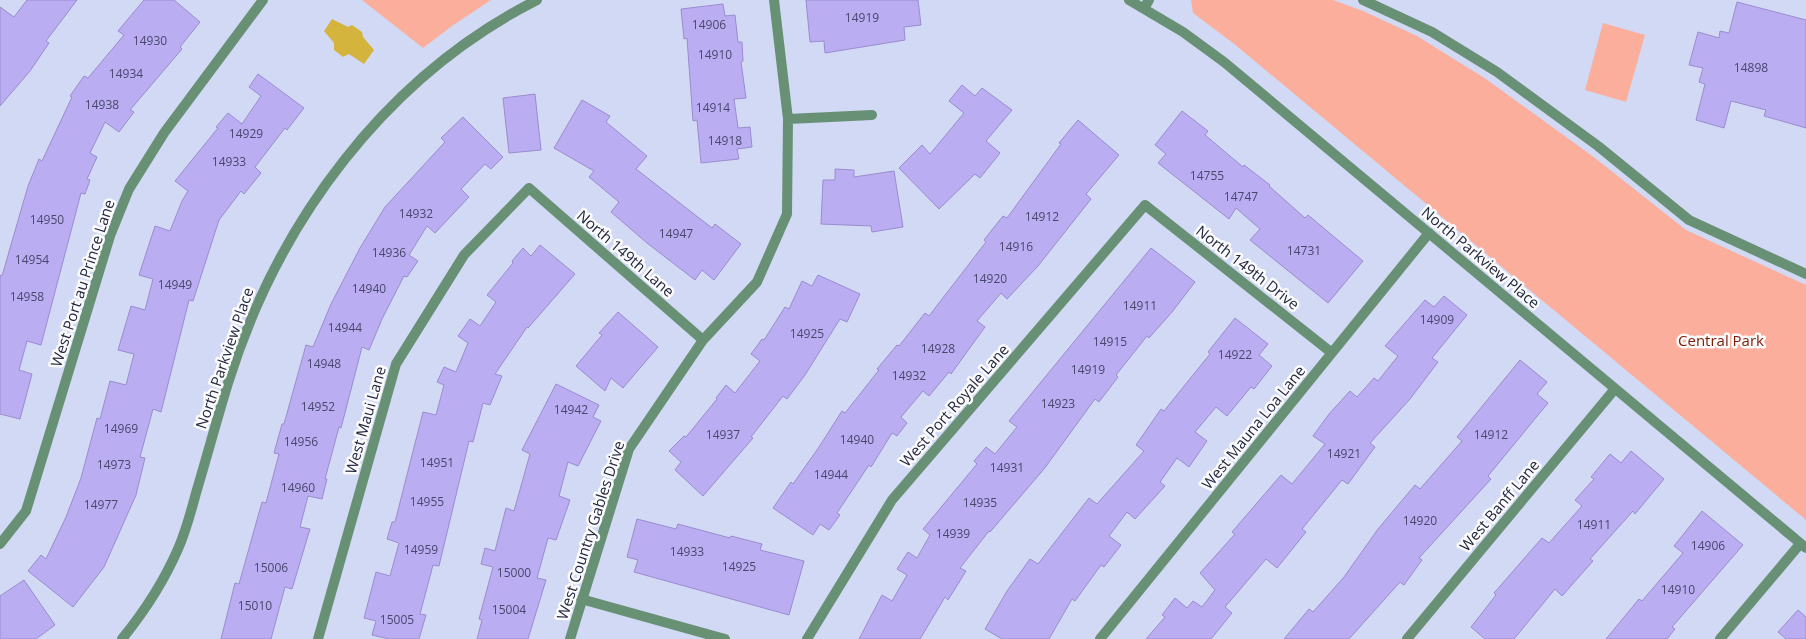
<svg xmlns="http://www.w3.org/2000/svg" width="1806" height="639" font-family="'Open Sans',sans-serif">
	<rect width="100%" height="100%" fill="#d1d9f5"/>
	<path fill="#fcae9c" d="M362 0H491L452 26 423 48Z
		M1191 0H1333L1363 11 1417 36 1486 79 1595 158 1686 230 1806 285V520L1233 43 1193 13Z
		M1603 23 1645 35 1626 102 1585 90Z"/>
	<path fill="#d4b43c" d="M332 19 348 27 352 25 362 32 363 37 374 50 364 64 349 54 343 57 334 50V43L324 31Z"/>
	<path fill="#bbadf2" stroke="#9a8cce" d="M27 0H77L46 41 49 43 30 71 0 106V7L14 17Z
		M144 0H174L200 22 180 47 182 49 130 110 134 112 119 132 105 122 90 153 97 157 87 179 90 180 85 194 81 193 41 345 27 341 19 370 32 374 20 419 0 414V275L2 276 28 186 39 159 42 161 72 97 70 96 84 76 88 78 124 35 118 31Z
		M806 0H918L921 25 904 27 905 40 825 53 824 41 810 42Z
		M1737 2 1806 20V128L1764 116 1766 110 1731 101 1724 128 1696 120 1705 84 1699 82 1703 68 1689 65 1698 32 1719 38 1720 31 1729 33Z
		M723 4 725 16 735 15 738 42H742L743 61 741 62 746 98 734 99 738 128 750 127 752 147 737 149 739 159 701 163 697 120 693 121 687 38 684 39 681 9Z
		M258 74 304 108 287 130 285 128 255 167 261 173 244 194 241 191 219 220 193 301 189 300 161 412 153 409 140 457 145 458 136 495 104 567 73 607 28 571 41 555 46 559 66 517 81 478 97 418 100 419 110 381 126 385 134 354 118 350 131 306 145 310 153 279 139 275 155 226 170 231 182 201 188 191 175 181 218 128 216 127 228 113 242 124 261 96 249 87Z
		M962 85 975 96 982 88 1012 110 986 141 1000 153 980 178 975 174 939 209 899 168 922 145 930 154 964 113 949 101Z
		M535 94 541 150 509 153 503 98Z
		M582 100 610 116 606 122 647 156 636 169 712 228 715 224 741 244 714 280 702 270 695 280 647 243 611 212 619 202 589 177 594 171 554 148Z
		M1182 111 1208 131 1205 135 1243 167 1244 165 1270 185 1269 186 1305 218 1308 215 1363 261 1328 303 1250 240 1260 229 1236 208 1229 219 1158 163 1166 154 1155 145Z
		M463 117 503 157 491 169 485 164 461 189 469 197 435 233 427 226 409 255 418 261 407 277 404 276 382 319 369 350 362 347 341 428 339 427 325 479H327L322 499 308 496 300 527 310 529 292 589 285 587 271 639H221L235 583 239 584 262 502 266 503 279 454 274 453 282 424H284L306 345 313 347 331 304 360 248 385 207 445 142 441 138Z
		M1078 120 1119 155 1086 194 1091 199 1038 266 1007 299 1001 293 977 321 985 327 951 374 949 372 929 396 923 391 901 417 907 423 897 436 892 433 871 467 869 465 837 513 840 515 829 530 820 524 813 535 773 508 791 482 793 484 819 447 842 411 845 413 879 370 877 369 897 345 899 346 925 313 929 316 986 242 984 240 1003 216 1007 218 1061 144 1059 143Z
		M835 169 854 170V177L894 171 903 227 872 232 871 226 821 224 823 180H835Z
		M540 245 575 274 528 328 527 327 495 374 502 376 490 405 483 403 473 442 469 441 439 566 433 565 420 614 426 615 419 639H389L372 635 376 621 364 618 376 572 390 576 399 543 387 539 392 522H395L423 412 436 415 444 385 437 382 444 367 456 372 468 343 458 336 470 319 480 326 496 302 487 295 513 263 512 261 523 248 531 256Z
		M1151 248 1195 282 1172 312 1149 338 1147 336 1116 375 1118 377 1099 402 1095 399 1044 469 990 532 989 531 960 568 966 571 948 600 945 597 920 639H859L882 595 892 601 907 575 897 569 908 552 917 558 930 535 923 529 977 464 974 461 986 447 995 454 1017 427 1009 421Z
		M818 275 860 294 847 322 840 319 805 375 787 399 783 396 751 437 753 438 703 496 675 470 681 462 669 451 684 436 686 437 717 399 716 398 726 385 735 393 760 361 751 354 762 339 764 340 785 307 789 309 802 281 812 286Z
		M1444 296 1467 315 1432 358 1438 362 1410 399 1370 443 1375 447 1348 484 1342 480 1302 529 1306 532 1277 568 1266 559 1225 607 1232 613 1211 639H1146L1165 617 1162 615 1175 598 1187 608 1193 601 1202 607 1215 590 1200 573 1235 534 1232 532 1281 475 1292 484 1325 444 1313 436 1329 414 1350 391 1357 397 1374 378 1378 381 1398 356 1385 346 1425 300 1434 307Z
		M618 312 658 347 623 388 611 378 605 391 576 366 602 335 599 333Z
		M1235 318 1268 344 1259 355 1272 366 1254 389 1251 387 1227 416 1216 407 1195 432 1207 441 1189 467 1177 458 1160 482 1165 486 1135 519 1127 512 1109 536 1121 545 1104 567 1101 565 1075 601 1072 599 1049 639H1002L985 629 1007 591 1030 559 1038 564 1089 498 1097 504 1144 451 1136 445 1161 409 1164 411 1210 354 1208 352Z
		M1520 360 1547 382 1537 394 1548 403 1488 476 1491 479 1419 558 1422 560 1404 585 1400 582 1349 639H1284L1309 609 1313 612 1344 577 1378 529 1415 485 1420 489 1462 441 1457 437Z
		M556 384 599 405 593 417 601 421 578 466 568 462 559 496 570 500 556 540 548 538 537 578 546 580 528 639H477L482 620 479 619 493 567 481 564 485 548 495 551 506 508 514 511 530 454 522 450Z
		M1631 451 1664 479 1635 514 1633 511 1590 559 1593 561 1562 596 1555 589 1514 639H1485L1471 627 1496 595 1494 593 1542 538 1549 543 1582 506 1575 500 1594 479 1591 477 1610 454 1621 463Z
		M1702 511 1743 545 1672 627 1675 629 1667 639H1606L1639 599 1642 601 1683 553 1674 546Z
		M637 519 676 529 678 524 730 538 731 536 762 544 760 550 804 561 789 615 634 572 638 560 627 557Z
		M24 580 55 625 36 639H0V596Z
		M1798 610 1806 617V639H1786L1778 632Z"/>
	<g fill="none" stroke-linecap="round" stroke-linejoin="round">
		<path stroke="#679074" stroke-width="10" d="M1363 0 1432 32 1497 72 1598 146 1689 220 1806 274"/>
		<path stroke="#679074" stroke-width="10" d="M1144 8 1149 0
			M788 119 872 115
			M0 544 26 511 110 236 129 189 164 133 263 0
			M581 599 725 639
			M318 639 396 364 464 255 529 188 703 340
			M570 639 629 449 703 340 757 282 787 214 788 119 774 0
			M807 639 892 500 1145 205 1332 353
			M1100 639 1429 233
			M1407 639 1614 390
			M1720 639 1800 544"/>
		<path stroke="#679074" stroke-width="10" d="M1129 0 1183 32 1224 62 1806 548
			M122 639C144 612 164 581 178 549 186 531 191 512 196 493 207 456 217 419 228 383 278 222 385 77 537 0"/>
	</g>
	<g text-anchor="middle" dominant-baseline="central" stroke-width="5" stroke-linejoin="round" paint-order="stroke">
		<g font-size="12" fill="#48486d">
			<text x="862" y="17">14919</text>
			<text x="709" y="24">14906</text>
			<text x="150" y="40">14930</text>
			<text x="715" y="54">14910</text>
			<text x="1751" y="67">14898</text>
			<text x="126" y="73">14934</text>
			<text x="102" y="104">14938</text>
			<text x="713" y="107">14914</text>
			<text x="246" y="133">14929</text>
			<text x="725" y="140">14918</text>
			<text x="229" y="161">14933</text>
			<text x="1207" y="175">14755</text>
			<text x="1241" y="196">14747</text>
			<text x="416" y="213">14932</text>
			<text x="1042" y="216">14912</text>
			<text x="47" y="219">14950</text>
			<text x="676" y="233">14947</text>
			<text x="1016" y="246">14916</text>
			<text x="1304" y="250">14731</text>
			<text x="389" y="252">14936</text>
			<text x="32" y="259">14954</text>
			<text x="990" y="278">14920</text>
			<text x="175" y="284">14949</text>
			<text x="369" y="288">14940</text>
			<text x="27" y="296">14958</text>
			<text x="1140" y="305">14911</text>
			<text x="1437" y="319">14909</text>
			<text x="345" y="327">14944</text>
			<text x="807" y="333">14925</text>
			<text x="1110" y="341">14915</text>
			<text x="938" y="348">14928</text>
			<text x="1235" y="354">14922</text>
			<text x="324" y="363">14948</text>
			<text x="1088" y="369">14919</text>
			<text x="909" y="375">14932</text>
			<text x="1058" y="403">14923</text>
			<text x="318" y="406">14952</text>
			<text x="571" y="409">14942</text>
			<text x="121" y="428">14969</text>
			<text x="723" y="434">14937</text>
			<text x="1491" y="434">14912</text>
			<text x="857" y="439">14940</text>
			<text x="301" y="441">14956</text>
			<text x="1344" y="453">14921</text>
			<text x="437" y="462">14951</text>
			<text x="114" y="464">14973</text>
			<text x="1007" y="467">14931</text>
			<text x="831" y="474">14944</text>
			<text x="298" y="487">14960</text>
			<text x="427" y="501">14955</text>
			<text x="980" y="502">14935</text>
			<text x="101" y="504">14977</text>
			<text x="1420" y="520">14920</text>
			<text x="1594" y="524">14911</text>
			<text x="953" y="533">14939</text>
			<text x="1708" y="545">14906</text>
			<text x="421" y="549">14959</text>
			<text x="687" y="551">14933</text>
			<text x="739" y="566">14925</text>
			<text x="271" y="567">15006</text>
			<text x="514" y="572">15000</text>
			<text x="1678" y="589">14910</text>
			<text x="255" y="605">15010</text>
			<text x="509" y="609">15004</text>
			<text x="397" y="619">15005</text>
		</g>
		<g font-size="15" fill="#222741" stroke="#fbfbfb">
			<text transform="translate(626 253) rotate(41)">North 149th Lane</text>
			<text transform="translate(1481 257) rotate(40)">North Parkview Place</text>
			<text transform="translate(1248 267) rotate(38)">North 149th Drive</text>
			<text transform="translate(82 283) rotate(-72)">West Port au Prince Lane</text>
			<text transform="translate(224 358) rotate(-71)">North Parkview Place</text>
			<text transform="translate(954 405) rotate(-49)">West Port Royale Lane</text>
			<text transform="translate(365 420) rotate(-74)">West Maui Lane</text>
			<text transform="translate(1253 427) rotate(-51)">West Mauna Loa Lane</text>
			<text transform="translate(1499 505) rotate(-50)">West Banff Lane</text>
			<text transform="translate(590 530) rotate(-72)">West Country Gables Drive</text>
		</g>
		<g font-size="15" fill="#7c1b04" stroke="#fbfbfb">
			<text x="1721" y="340">Central Park</text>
		</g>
	</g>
</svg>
